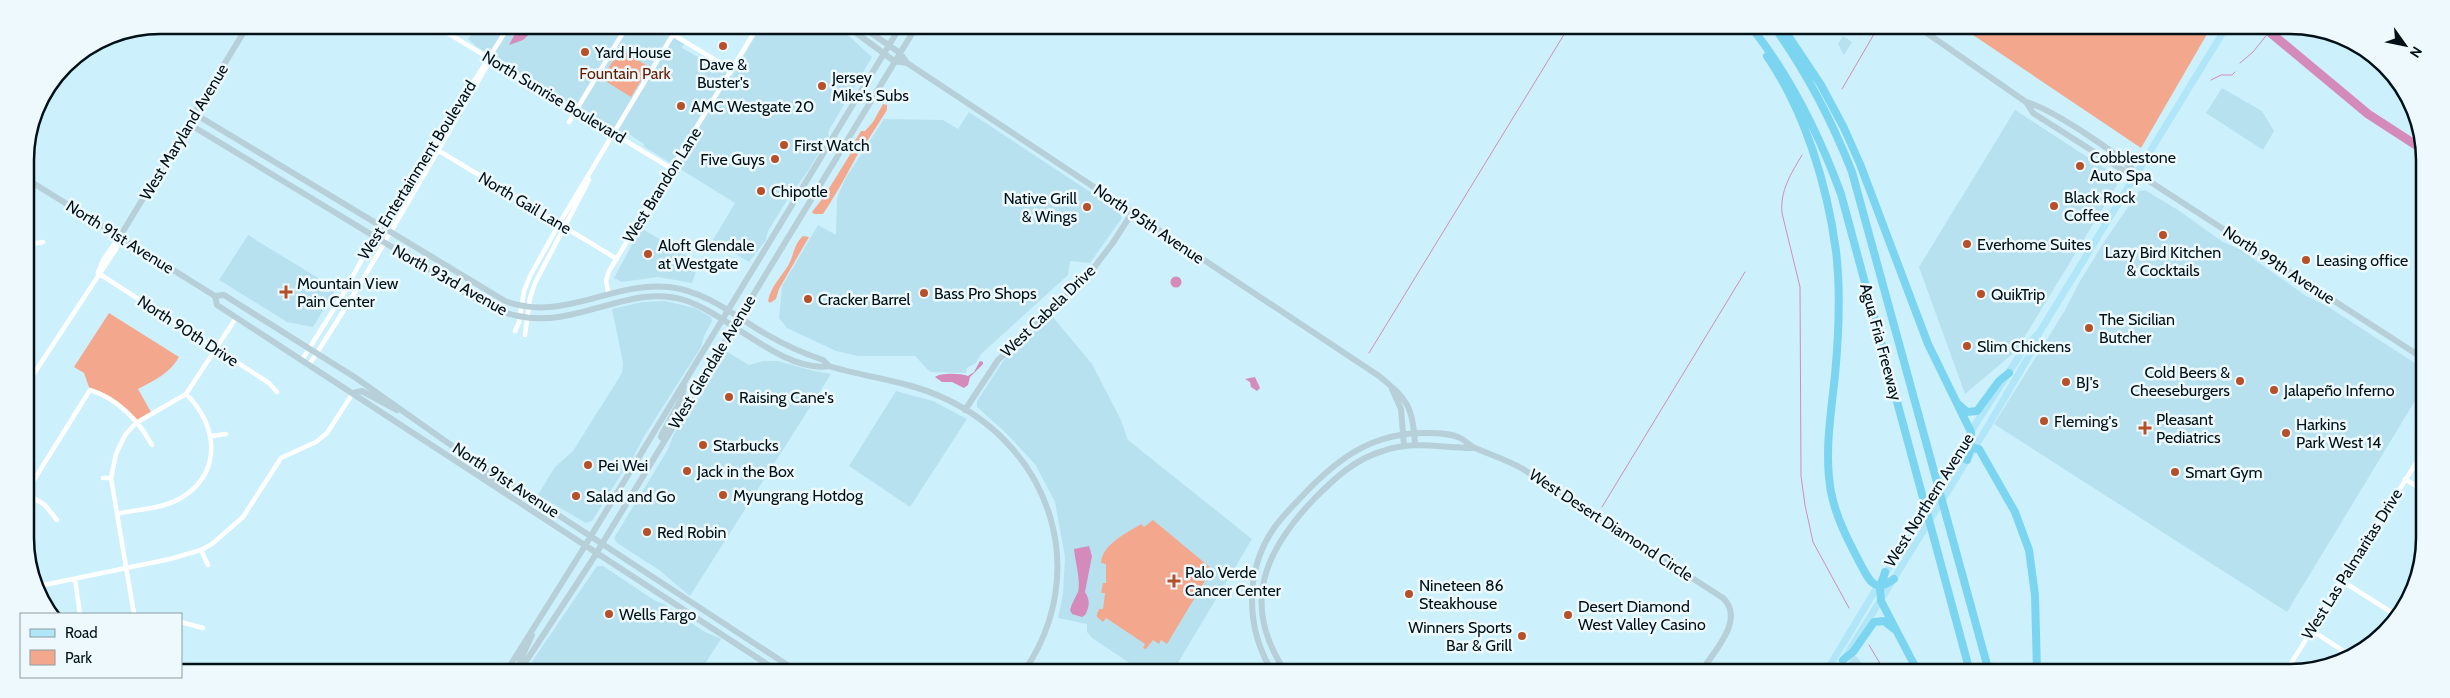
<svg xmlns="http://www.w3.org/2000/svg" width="2450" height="698" font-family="Cabin,sans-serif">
	<rect width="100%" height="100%" fill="#ccf1fd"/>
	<path fill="#b8e1f0" d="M477 26H654L684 44 682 48 732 76 761 26H838L872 57 828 132 829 136 808 171 789 197 768 231 766 240 749 262 713 240 735 203 643 146 644 144 627 133 625 136 620 134 477 47 468 39Z
		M1843 36 1852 42 1844 55 1838 44Z
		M2222 88 2262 111 2274 131 2263 150 2206 113Z
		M2015 110 2115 175 2117 185 2016 351 1965 394 1919 267Z
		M969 112 1119 211 1122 218 1090 263 1070 261 1068 275 981 354 976 363 967 368 966 373 930 372 915 356H858L836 351 787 328 779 318 782 286 818 225 836 235 837 198 845 179 884 119 943 120 958 129Z
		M2145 190 2178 210 2223 242 2241 250 2306 296 2327 306 2421 367V391L2287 612 1994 424 2064 312 2080 281 2106 239 2139 191Z
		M641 228 699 263 692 283 658 277 622 282 614 278Z
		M248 235 336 289 313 327 287 322 219 280Z
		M665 301 695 308 711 317 712 321 704 336 701 347 643 438 631 462 622 473 592 521 586 523 538 495 555 467 573 451 622 373 623 363 612 309 642 302Z
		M1052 316 1092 364 1121 420 1128 440 1252 539 1173 671 1140 670 1092 638 1087 632V624L1058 618 1063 594 1065 557 1055 502 1035 464 1006 433 977 407V401L1005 358 1018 344Z
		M726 351 749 365 763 361H778L814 371 831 374 690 596 659 570 617 543 614 538 667 451 674 434 697 402Z
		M896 391 933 401 967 419 910 507 849 466Z
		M597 566H603L654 600 666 605 703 631 721 639 701 670 527 669Z
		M1854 655 1858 658 1867 672H1842Z"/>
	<path fill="#f3a88d" d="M1964 29H2210L2141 148Z
		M620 49 649 67 631 97 602 79Z
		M883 104 887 105V110L868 140 864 143C851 166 838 192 823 214H814L812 212 815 208 823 198 851 153 850 149 861 131H865L873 122Z
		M803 236 809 237 779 289 776 299 770 303 768 301C771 286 782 276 789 264 794 254 794 244 803 236Z
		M109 313 179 357C169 374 155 380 138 389L151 412 136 423 118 404 90 390 84 373 74 367Z
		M1153 520 1212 569 1167 644 1161 640 1159 644 1153 640 1146 649 1143 648 1145 644 1106 618 1103 622 1097 617V614L1099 609H1103L1105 593H1101L1103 583H1106V564L1101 563C1102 544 1127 533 1141 524L1144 527Z"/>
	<path fill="#d48bbb" d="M522 26H538L523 40 509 45 517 30Z
		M1170.5 282a5.5 5.5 0 1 1 11 0a5.5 5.5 0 1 1-11 0Z
		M980 361 983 362V364L970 377 968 385 964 388 952 382H942L935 377C940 373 960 373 968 376L974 372Z
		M1255 377 1260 388 1257 391 1251 387 1250 382 1245 379Z
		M1089 546 1092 556 1085 592C1090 600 1090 606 1085 615L1082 617 1072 614 1070 610C1072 603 1075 598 1078 592 1081 581 1075 561 1074 549Z"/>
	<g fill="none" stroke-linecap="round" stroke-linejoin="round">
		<path stroke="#d48bbb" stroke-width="1" d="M2240 63 2253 52 2269 32
			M2211 80 2221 75H2232L2235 72
			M1842 89 1877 29
			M1802 155C1791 174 1780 190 1782 213L1800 287 1801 476 1805 505 1813 542 1849 608
			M1369 353 1568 28
			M1602 507 1745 272
			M1869 645 1885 672"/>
		<path stroke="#d48bbb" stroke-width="9" d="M2266 29 2368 114 2422 149"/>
		<path stroke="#fff" stroke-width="4.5" d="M436 26 672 169
			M659 26 732 70
			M569 122 627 26
			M436 149 617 259
			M26 245 43 242
			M98 272 103 260 117 240
			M98 273 269 383 277 392
			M609 295 606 281 609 271 758 26
			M515 331 519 322 524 291 530 276 562 219 678 26
			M525 335 530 298 535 283 589 180
			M302 360 342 296 371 243 509 26
			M309 365C373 267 429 165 488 64L489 59
			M27 384 116 249 119 238
			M212 436 226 434
			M103 478H111
			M2405 479 2421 489
			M27 491 90 390C117 398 139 421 152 445
			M27 494 45 505 57 520
			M117 514C137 509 163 509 181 498 223 472 218 425 186 394
			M201 550 208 565
			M75 579 80 614
			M2342 581 2399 617
			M39 586 170 559 201 550 212 544 243 517 281 458 316 442 327 433 353 393
			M134 614 111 478 116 454 125 435 136 423 186 394 236 318
			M2397 616 2413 589
			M181 622 203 628
			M2311 630 2348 654
			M2285 673 2421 455"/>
		<path stroke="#b6cfd8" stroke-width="6" d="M847 26 894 61 907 63
			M861 26 900 53 907 63 1379 376C1407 399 1413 406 1415 444
			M1921 29 2026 102C2050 108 2120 154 2136 173
			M2026 102 2033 113 2121 169 2136 174 2149 181 2421 357
			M195 114 505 301C562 323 613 281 669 287 705 291 734 315 764 333 783 344 802 353 823 360L829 366C868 378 909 381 946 399 1052 449 1091 572 1025 670
			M189 124C264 170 340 215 415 261 443 278 486 310 518 316 577 329 630 283 684 300 727 313 784 374 829 366
			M25 178 215 296 224 295 356 378 448 443 795 670
			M119 238 248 25
			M215 296 217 305 776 670
			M1392 389 1401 409 1404 445
			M353 393 362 391 397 410
			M965 410 998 360 1086 278 1112 244 1132 213
			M665 440 661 437 662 434 682 398 684 386
			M478 475 485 474 510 489 520 491
			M512 663 515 669
			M508 669 580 554 900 27
			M520 669V661L532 635
			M521 669 591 562 916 27
			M1272 671C1245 627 1245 570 1274 528 1284 514 1296 503 1307 491 1341 456 1374 433 1425 433 1436 433 1452 433 1462 439 1467 442 1470 446 1475 448 1491 455 1507 460 1523 469L1723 598C1746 620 1713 652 1701 672
			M1285 671C1240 604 1265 550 1315 498 1335 478 1355 459 1383 451 1415 440 1440 448 1473 448"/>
		<path stroke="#b0e6f7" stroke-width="7" d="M1826 672 1975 425 2023 350 2037 335
			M1836 672 1985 431 2032 351 2039 333 2225 29"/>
		<path stroke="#7bd5f1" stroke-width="8" d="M1752 28C1792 79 1819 134 1841 194L1970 672
			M1775 28C1807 73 1832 121 1852 172L1989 672
			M1783 28 1821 85 1844 128 1860 164 1928 344 1971 432V446L1967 460
			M1767 56C1805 112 1827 184 1836 251 1841 293 1839 333 1835 375 1831 414 1824 453 1831 492 1836 518 1849 542 1861 565 1870 582 1875 593 1894 579
			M1958 404 1967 412 1977 411 1999 381 2009 373
			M1957 455 1967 447 1979 449 2015 512 2029 550 2035 595 2037 672
			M1885 572 1880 589 1881 601 1918 672
			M1843 660 1853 652 1874 622 1884 621 1894 629"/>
	</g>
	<g fill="#b75028" stroke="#edf9fd" stroke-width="2">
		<circle cx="723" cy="46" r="5"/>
		<circle cx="585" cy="52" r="5"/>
		<circle cx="822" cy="86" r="5"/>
		<circle cx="681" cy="106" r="5"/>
		<circle cx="784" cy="145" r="5"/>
		<circle cx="775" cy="159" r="5"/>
		<circle cx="2080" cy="166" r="5"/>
		<circle cx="761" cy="191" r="5"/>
		<circle cx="2054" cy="206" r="5"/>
		<circle cx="1087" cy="207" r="5"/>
		<circle cx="2163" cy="235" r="5"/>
		<circle cx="1967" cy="244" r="5"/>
		<circle cx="648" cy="254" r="5"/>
		<circle cx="2306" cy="260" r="5"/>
		<path d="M283.5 284.5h5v5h5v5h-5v5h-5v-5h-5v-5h5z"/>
		<circle cx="924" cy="293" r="5"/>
		<circle cx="1981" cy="294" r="5"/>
		<circle cx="808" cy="299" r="5"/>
		<circle cx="2089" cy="328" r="5"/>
		<circle cx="1967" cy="346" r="5"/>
		<circle cx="2240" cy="381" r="5"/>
		<circle cx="2066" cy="382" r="5"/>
		<circle cx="2274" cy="390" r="5"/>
		<circle cx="729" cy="397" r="5"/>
		<circle cx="2044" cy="421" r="5"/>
		<path d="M2142.5 420.5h5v5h5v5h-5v5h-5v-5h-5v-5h5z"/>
		<circle cx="2286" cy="433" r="5"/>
		<circle cx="703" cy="445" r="5"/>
		<circle cx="588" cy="465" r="5"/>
		<circle cx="687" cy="471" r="5"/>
		<circle cx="2175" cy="472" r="5"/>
		<circle cx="723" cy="495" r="5"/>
		<circle cx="576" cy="496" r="5"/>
		<circle cx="647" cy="532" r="5"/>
		<path d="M1171.5 573.5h5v5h5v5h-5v5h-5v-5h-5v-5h5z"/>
		<circle cx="1409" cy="594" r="5"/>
		<circle cx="609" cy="614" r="5"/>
		<circle cx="1568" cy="615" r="5"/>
		<circle cx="1522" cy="636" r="5"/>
	</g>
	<g text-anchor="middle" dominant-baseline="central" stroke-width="5" stroke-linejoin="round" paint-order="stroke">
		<g font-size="16" fill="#001017" stroke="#edf9fd" text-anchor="start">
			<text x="595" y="52">Yard House</text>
			<text x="723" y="64" text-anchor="middle">Dave &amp;<tspan x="723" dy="18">Buster's</tspan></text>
			<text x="832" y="77">Jersey<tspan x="832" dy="18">Mike's Subs</tspan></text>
			<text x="691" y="106">AMC Westgate 20</text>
			<text x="794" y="145">First Watch</text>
			<text x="2090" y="157">Cobblestone<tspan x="2090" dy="18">Auto Spa</tspan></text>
			<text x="765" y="159" text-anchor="end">Five Guys</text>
			<text x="771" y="191">Chipotle</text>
			<text x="2064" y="197">Black Rock<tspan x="2064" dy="18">Coffee</tspan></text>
			<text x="1077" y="198" text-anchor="end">Native Grill<tspan x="1077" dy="18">&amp; Wings</tspan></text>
			<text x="1977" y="244">Everhome Suites</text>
			<text x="658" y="245">Aloft Glendale<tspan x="658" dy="18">at Westgate</tspan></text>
			<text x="2163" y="252" text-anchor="middle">Lazy Bird Kitchen<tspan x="2163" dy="18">&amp; Cocktails</tspan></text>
			<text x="2316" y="260">Leasing office</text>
			<text x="297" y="283">Mountain View<tspan x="297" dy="18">Pain Center</tspan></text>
			<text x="934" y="293">Bass Pro Shops</text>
			<text x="1991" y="294">QuikTrip</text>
			<text x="818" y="299">Cracker Barrel</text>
			<text x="2099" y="319">The Sicilian<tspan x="2099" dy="18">Butcher</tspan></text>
			<text x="1977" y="346">Slim Chickens</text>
			<text x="2230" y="372" text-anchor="end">Cold Beers &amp;<tspan x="2230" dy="18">Cheeseburgers</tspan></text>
			<text x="2076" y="382">BJ's</text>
			<text x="2284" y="390">Jalapeño Inferno</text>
			<text x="739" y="397">Raising Cane's</text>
			<text x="2156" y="419">Pleasant<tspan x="2156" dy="18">Pediatrics</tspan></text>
			<text x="2054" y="421">Fleming's</text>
			<text x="2296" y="424">Harkins<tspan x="2296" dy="18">Park West 14</tspan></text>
			<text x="713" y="445">Starbucks</text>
			<text x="598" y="465">Pei Wei</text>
			<text x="697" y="471">Jack in the Box</text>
			<text x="2185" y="472">Smart Gym</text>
			<text x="733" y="495">Myungrang Hotdog</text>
			<text x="586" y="496">Salad and Go</text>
			<text x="657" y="532">Red Robin</text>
			<text x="1185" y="572">Palo Verde<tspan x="1185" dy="18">Cancer Center</tspan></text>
			<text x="1419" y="585">Nineteen 86<tspan x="1419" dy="18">Steakhouse</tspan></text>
			<text x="1578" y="606">Desert Diamond<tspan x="1578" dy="18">West Valley Casino</tspan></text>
			<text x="619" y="614">Wells Fargo</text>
			<text x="1512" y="627" text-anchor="end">Winners Sports<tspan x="1512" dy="18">Bar &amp; Grill</tspan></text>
		</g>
		<g font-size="16" fill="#661d00" stroke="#edf9fd">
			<text x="625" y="73">Fountain Park</text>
		</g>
		<g font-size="16" fill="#001017" stroke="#edf9fd">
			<text transform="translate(554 97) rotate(31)">North Sunrise Boulevard</text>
			<text transform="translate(184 132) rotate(-59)">West Maryland Avenue</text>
			<text transform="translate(417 170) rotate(-58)">West Entertainment Boulevard</text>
			<text transform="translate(662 185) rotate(-58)">West Brandon Lane</text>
			<text transform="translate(525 203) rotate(31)">North Gail Lane</text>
			<text transform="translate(1149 224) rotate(34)">North 95th Avenue</text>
			<text transform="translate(120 237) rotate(32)">North 91st Avenue</text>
			<text transform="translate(2279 265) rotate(33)">North 99th Avenue</text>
			<text transform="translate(450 280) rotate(29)">North 93rd Avenue</text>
			<text transform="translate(1048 311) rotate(-44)">West Cabela Drive</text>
			<text transform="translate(188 331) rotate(33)">North 90th Drive</text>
			<text transform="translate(1881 342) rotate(75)">Agua Fria Freeway</text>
			<text transform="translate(712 362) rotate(-59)">West Glendale Avenue</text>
			<text transform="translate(506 480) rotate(33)">North 91st Avenue</text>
			<text transform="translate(1929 500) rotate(-58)">West Northern Avenue</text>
			<text transform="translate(1611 525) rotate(33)">West Desert Diamond Circle</text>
			<text transform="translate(2352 564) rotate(-58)">West Las Palmaritas Drive</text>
		</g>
	</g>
	<path d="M0 0H2450V698H0ZM160 34H2290A126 126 0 0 1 2416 160V538A126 126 0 0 1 2290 664H160A126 126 0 0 1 34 538V160A126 126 0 0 1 160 34Z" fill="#edf9fd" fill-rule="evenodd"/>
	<path fill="none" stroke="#001017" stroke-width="2.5" d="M160 34H2290A126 126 0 0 1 2416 160V538A126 126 0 0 1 2290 664H160A126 126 0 0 1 34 538V160A126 126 0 0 1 160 34Z"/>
	<rect x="20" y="613" width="162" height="65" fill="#edf9fd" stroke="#8e9ca1"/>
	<rect x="30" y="629" width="25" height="8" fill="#b0e6f7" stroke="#8e9ca1"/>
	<text x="65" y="638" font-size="15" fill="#001017">Road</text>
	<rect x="30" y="650" width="25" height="15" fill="#f3a88d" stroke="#8e9ca1"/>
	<text x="65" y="663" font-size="15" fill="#001017">Park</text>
	<g transform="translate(2405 45) rotate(123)" stroke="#edf9fd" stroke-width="4" paint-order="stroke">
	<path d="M0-4L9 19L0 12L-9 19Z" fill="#001017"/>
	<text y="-8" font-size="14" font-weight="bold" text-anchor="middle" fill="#001017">N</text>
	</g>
</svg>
